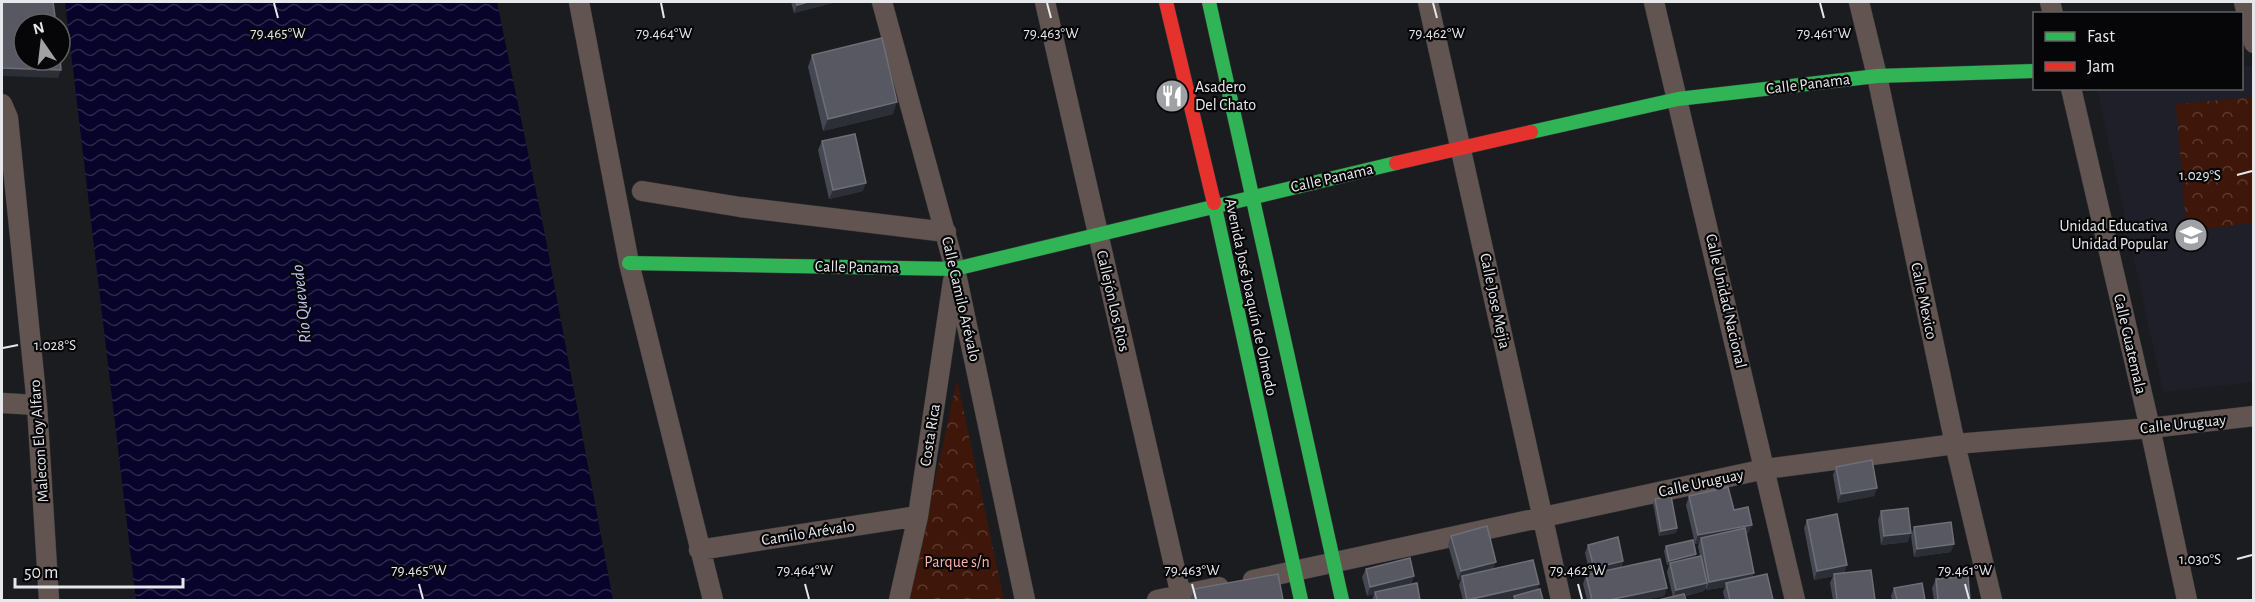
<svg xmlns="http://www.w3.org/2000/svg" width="2255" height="602" font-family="'Alegreya Sans',sans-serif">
	<defs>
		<pattern id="park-crowns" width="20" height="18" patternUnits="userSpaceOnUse" patternTransform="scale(1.5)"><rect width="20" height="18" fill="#3f170a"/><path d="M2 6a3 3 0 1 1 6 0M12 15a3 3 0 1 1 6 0" fill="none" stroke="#5b392e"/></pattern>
		<pattern id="water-waves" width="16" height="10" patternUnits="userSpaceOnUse" patternTransform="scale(1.5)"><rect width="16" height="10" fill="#08032a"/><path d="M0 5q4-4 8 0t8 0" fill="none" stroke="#2c2849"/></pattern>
	</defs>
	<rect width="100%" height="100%" fill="#1b1c1f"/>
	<path fill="#1e1f29" d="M2253 65V382L2163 392 2097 89 2242 88V66Z"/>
	<path fill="url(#park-crowns)" d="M2253 97V223L2195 230 2186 223 2176 104Z
		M957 380 1004 600H909Z"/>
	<path fill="url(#water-waves)" d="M65 2H497L545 235 613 600H136Z"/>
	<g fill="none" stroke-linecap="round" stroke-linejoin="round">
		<defs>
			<path id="street" d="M579 2 629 263 713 600
				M882 2 955 269 1025 600
				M1045 2 1182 600
				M1428 2 1561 600
				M1654 2 1795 600
				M1859 2 1877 76 1955 444 1992 600
				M2050 2 2053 14
				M2244 2 2254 43
				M2071 88 2150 428 2187 600
				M2 104 8 118 37 405 49 600
				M642 191 740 207 946 232
				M2 403 37 405
				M699 550 918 516
				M1253 580 1765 469 1955 444 2150 428 2254 416
				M899 600 918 516 953 281
				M1157 600 1219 587"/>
			<path id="fast" d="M1209 2 1342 600
				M1531 132 1678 99 1877 76 2034 71
				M1214 203 1301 600
				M629 263 955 269 1396 163"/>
			<path id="jam" d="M1166 2 1214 203
				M1396 163 1531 132"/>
		</defs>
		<use href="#street" stroke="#38393b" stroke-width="21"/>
		<use href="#fast" stroke="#38393b" stroke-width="15"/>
		<use href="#jam" stroke="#38393b" stroke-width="15"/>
		<use href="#street" stroke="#625551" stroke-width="20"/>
		<use href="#fast" stroke="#30b455" stroke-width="14"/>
		<use href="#jam" stroke="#e5322d" stroke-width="14"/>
	</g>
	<path fill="#454752" d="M791 2H836L794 13Z
		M812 55 893 114 823 131 808 67Z
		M822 141 863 191 829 199 818 150Z
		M1836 467 1877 488 1874 496 1838 503 1833 475Z
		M1689 496 1734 510 1752 525 1748 533 1746 534 1753 577 1773 600H1725L1723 592 1725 587 1706 590V587L1704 591 1685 596 1673 597 1667 572 1669 565H1667L1664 551 1666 546 1696 554 1695 558 1700 557 1698 546 1699 543 1695 544 1686 505Z
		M1655 499 1677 528 1676 533 1659 536 1653 503Z
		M1881 511 1908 542 1881 545 1878 520Z
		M1807 520 1844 573 1875 600H1833L1830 583 1833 576 1814 580 1804 528Z
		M1914 527 1951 552 1914 557 1911 536Z
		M1451 536 1493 569 1539 584 1537 590 1543 600H1513L1514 598 1501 600H1463L1459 585 1461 579 1458 580 1448 545Z
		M1588 545 1623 561 1621 568 1667 588 1664 596 1644 600H1587L1583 584 1586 575 1590 574 1585 553Z
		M1366 569 1414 576 1411 584 1420 600H1372L1374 594 1367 596 1362 577Z
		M1936 579 1970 600H1934L1932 588Z
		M1894 588 1925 600H1892L1891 596Z
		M1194 589 1283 600H1190Z"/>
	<path fill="#2d2f36" d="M808 2H836L794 13 797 5Z
		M2 68 61 70 58 78 2 76Z
		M897 102 893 114 823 131 828 119Z
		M866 183 863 191 829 199 833 190Z
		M1877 488 1874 496 1838 503 1841 494Z
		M1752 525 1748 533 1702 542 1701 538 1699 543 1695 544 1698 535Z
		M1677 528 1676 533 1659 536 1661 531Z
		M1911 533 1908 542 1881 545 1884 536Z
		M1954 544 1951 552 1914 557 1917 549Z
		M1696 554 1695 559 1667 565 1669 561Z
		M1623 561 1620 569 1591 577 1594 568Z
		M1496 562 1493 570 1462 576 1461 579 1458 580 1461 571Z
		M1847 565 1844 574 1814 580 1817 571Z
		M1754 573 1751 582 1726 583 1725 587 1706 590 1709 582Z
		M1414 576 1411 585 1375 592 1374 594 1367 596 1370 587Z
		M1707 583 1704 591 1673 598 1676 590Z
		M1539 584 1536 593 1514 596V598L1501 600H1467Z
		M1667 588 1664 596 1644 600H1609Z"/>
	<path fill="#575862" stroke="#6d6f78" stroke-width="1.5" d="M2 2H53L56 24H24V60H60V58L61 70 2 68Z
		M796 2H808L797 5Z
		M882 38 897 102 828 119 812 55Z
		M855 134 866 183 833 190 822 141Z
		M1872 460 1877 488 1841 494 1836 467Z
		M1728 487 1734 510 1748 507 1752 525 1698 535 1689 496Z
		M1671 496 1677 528 1661 531 1655 499Z
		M1908 508 1911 533 1884 536 1881 511Z
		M1837 514 1847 565 1817 571 1807 520Z
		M1951 522 1954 544 1917 549 1914 527Z
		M1487 526 1496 562 1461 571 1451 536Z
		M1745 528 1754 573 1709 582 1701 538Z
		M1618 537 1623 561 1594 568 1588 545Z
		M1693 540 1696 554 1669 561 1666 546Z
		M1701 556 1707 583 1676 590 1670 563Z
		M1410 558 1414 576 1370 587 1366 569Z
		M1660 559 1667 588 1609 600H1592L1586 575Z
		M1533 560 1539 584 1467 600 1462 576Z
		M1871 570 1875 600H1837L1834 574Z
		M1278 574 1283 600H1196L1194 589Z
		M1767 574 1773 600H1730L1726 583Z
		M1968 576 1970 600H1938L1936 579Z
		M1417 583 1420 600H1377L1375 592Z
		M1922 583 1925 600H1897L1894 588Z
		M1540 589 1543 600H1515L1514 596Z
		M1684 594 1686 600H1658Z"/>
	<path fill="none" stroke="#e7e8eb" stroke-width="2" d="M274 3 278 18M661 3 664 18M1047 3 1051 18M1433 3 1437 18M1820 3 1824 18M2237 175 2252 171M3 348 18 345M2237 559 2252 555M419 584 423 599M805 584 809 599M1192 584 1196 599M1578 584 1582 599M1965 584 1969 599"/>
	<defs>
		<symbol id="restaurant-disc" viewBox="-11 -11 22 22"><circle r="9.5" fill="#a0a1a4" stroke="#060608"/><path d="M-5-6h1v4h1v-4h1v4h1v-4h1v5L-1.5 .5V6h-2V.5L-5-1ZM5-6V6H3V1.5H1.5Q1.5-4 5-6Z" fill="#fff"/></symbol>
		<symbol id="school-disc" viewBox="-11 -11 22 22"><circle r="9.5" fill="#a0a1a4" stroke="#060608"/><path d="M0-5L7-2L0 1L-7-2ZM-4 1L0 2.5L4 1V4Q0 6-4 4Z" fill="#fff"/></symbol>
	</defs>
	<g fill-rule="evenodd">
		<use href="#restaurant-disc" x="1153" y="77" width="38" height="38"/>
		<use href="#school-disc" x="2172" y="216" width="38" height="38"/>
	</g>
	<g text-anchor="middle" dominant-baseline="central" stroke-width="4.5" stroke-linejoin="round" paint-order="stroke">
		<g font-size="16" fill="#e7e8eb" stroke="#060608">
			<text transform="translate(1808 84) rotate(-7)">Calle Panama</text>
			<text transform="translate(1332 178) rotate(-13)">Calle Panama</text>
			<text transform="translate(857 267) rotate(1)">Calle Panama</text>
			<text transform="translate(1251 297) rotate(78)">Avenida José Joaquín de Olmedo</text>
			<text transform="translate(961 299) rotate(77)">Calle Camilo Arévalo</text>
			<text transform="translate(1113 301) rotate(77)">Callejón Los Rios</text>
			<text transform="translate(1495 301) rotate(78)">Calle Jose Mejia</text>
			<text transform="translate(1726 301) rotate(77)">Calle Unidad Nacional</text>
			<text transform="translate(1924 301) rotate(78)">Calle Mexico</text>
			<text transform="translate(2130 344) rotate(77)">Calle Guatemala</text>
			<text transform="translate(2183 424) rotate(-6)">Calle Uruguay</text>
			<text transform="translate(930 435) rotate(-81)">Costa Rica</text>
			<text transform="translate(39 441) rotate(-94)">Malecon Eloy Alfaro</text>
			<text transform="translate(1701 483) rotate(-12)">Calle Uruguay</text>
			<text transform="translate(808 533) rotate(-9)">Camilo Arévalo</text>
		</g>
		<g font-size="16" fill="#e7e8eb" stroke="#060608" text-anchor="start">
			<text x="1195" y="87">Asadero<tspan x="1195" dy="18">Del Chato</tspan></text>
			<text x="2168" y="226" text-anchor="end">Unidad Educativa<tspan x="2168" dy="18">Unidad Popular</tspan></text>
		</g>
		<g font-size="16" fill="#fcb29b" stroke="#060608">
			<text x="957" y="562">Parque s/n</text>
		</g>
		<g font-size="18" font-style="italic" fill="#bac3f4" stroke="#060608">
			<text transform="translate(302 304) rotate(-96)">Río Quevedo</text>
		</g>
	</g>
	<g font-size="15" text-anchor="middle" fill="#e7e8eb" stroke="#060608" stroke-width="4.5" stroke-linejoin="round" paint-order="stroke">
		<text x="278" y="38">79.465°W</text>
		<text x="664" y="38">79.464°W</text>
		<text x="1051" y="38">79.463°W</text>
		<text x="1437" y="38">79.462°W</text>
		<text x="1824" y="38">79.461°W</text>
		<text x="2200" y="180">1.029°S</text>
		<text x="55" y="350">1.028°S</text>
		<text x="2200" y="564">1.030°S</text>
		<text x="419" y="575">79.465°W</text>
		<text x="805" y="575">79.464°W</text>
		<text x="1192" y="575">79.463°W</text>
		<text x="1578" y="575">79.462°W</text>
		<text x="1965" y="575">79.461°W</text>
	</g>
	<rect width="2255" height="602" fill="none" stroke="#e7e8eb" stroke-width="6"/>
	<rect x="2033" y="12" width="210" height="78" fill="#060608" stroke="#606063" stroke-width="1.5"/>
	<rect x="2045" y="32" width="30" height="9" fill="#30b455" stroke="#606063" stroke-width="1.5"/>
	<text x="2087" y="42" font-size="18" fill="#e7e8eb">Fast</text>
	<rect x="2045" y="62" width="30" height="9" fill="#e5322d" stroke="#606063" stroke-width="1.5"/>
	<text x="2087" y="72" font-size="18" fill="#e7e8eb">Jam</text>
	<g transform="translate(42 42) rotate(346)"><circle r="28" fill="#060608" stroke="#606063" stroke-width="1.5"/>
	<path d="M0-4.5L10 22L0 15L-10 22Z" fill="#a0a1a4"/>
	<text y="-9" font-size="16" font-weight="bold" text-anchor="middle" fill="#e7e8eb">N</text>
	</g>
	<path d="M15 578v9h168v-9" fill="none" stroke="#e7e8eb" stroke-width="3"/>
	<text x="24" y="578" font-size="18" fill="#e7e8eb" stroke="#060608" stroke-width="4.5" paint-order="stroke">50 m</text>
</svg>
